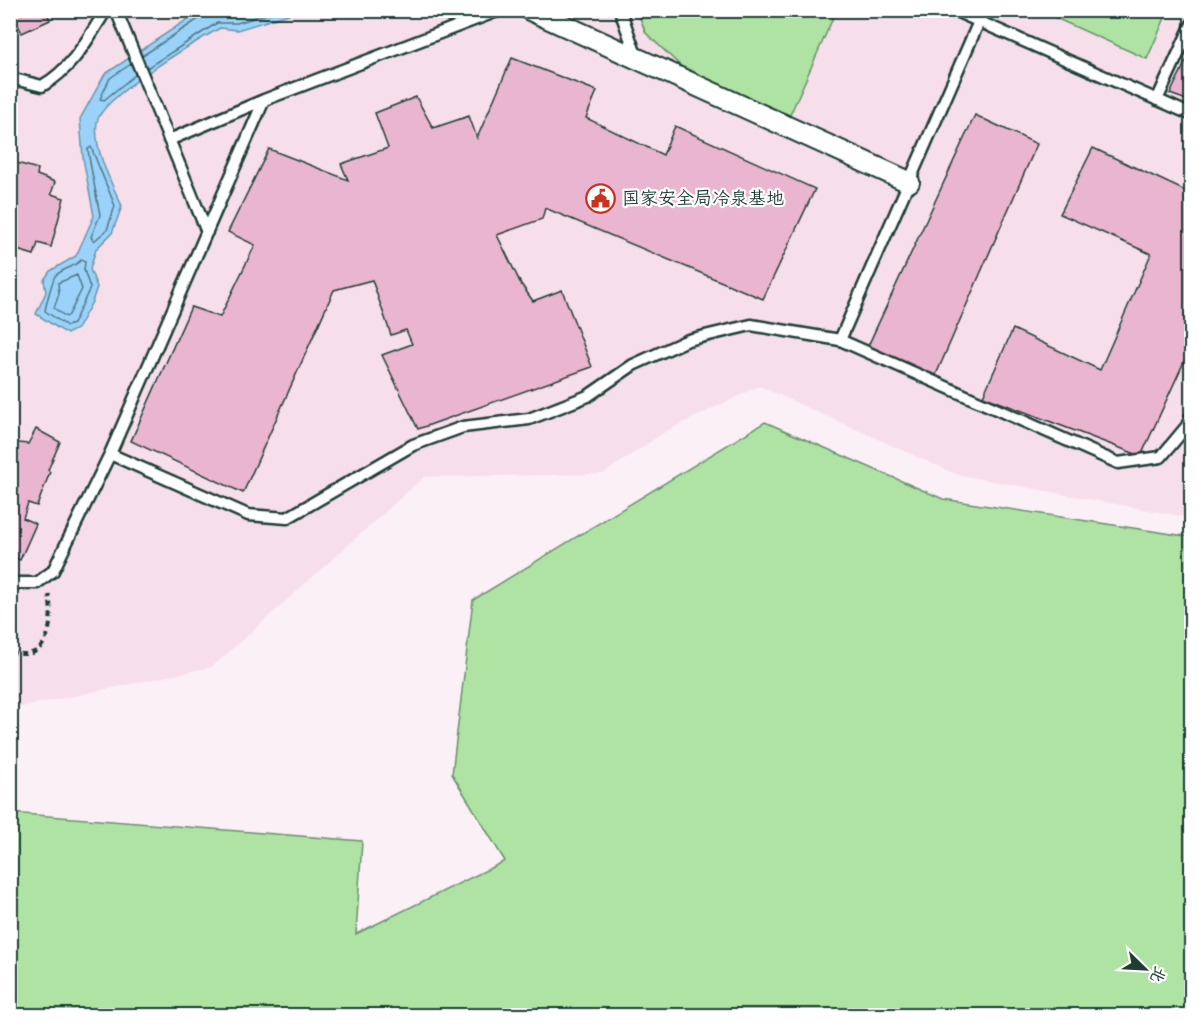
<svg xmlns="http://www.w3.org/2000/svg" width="1202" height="1026" font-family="'Architects Daughter','LXGW WenKai TC',sans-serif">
	<rect width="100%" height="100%" fill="#fbf0f6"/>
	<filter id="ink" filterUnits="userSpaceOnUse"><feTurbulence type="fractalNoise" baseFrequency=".0167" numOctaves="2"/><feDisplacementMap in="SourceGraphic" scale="12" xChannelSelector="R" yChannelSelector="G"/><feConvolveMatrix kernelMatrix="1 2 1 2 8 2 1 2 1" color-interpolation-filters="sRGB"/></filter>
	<g filter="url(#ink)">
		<path fill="#f6deeb" d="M11 11H1191V518L956 474 759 386 666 431 603 474 424 477 212 667 11 709Z"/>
		<path fill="#afe3a4" stroke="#67906c" stroke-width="1.5" d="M637 11H836L790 115 686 71 646 33Z
			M1040 11H1168L1147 59Z
			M765 422 943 499 1191 537V1015H11V813L362 841 356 934 505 861 452 774 473 600Z"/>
		<path fill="#9bd2fa" stroke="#6996ab" stroke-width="1.5" d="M200 11H292L289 14 237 30 220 28C195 42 101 97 97 122 93 149 111 182 122 206L112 233 96 249 90 269 97 287 92 302 77 329 67 334 36 314 46 292 44 280 50 271 76 256 94 216 83 158 80 119 105 74Z"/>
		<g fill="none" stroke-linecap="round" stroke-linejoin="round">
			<path stroke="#517983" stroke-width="1.5" d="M142 56 200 18 202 10
				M131 64 110 78 100 99 104 100 135 75
				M147 68 217 23H237L280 10
				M91 147 115 206 107 230 94 241 91 237 100 215 89 157 88 149Z
				M81 260 85 262 84 270 90 288 73 324 67 326 45 311C46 305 53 277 56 275 64 268 73 268 81 260Z
				M77 275 82 289 69 315 66 317 54 308 59 294 58 283Z"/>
		</g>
		<path fill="#eab5d1" stroke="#1f3d34" stroke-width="1.5" d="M10 10H46L50 20 22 33 18 25 10 26Z
			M1192 49V102L1170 94Z
			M512 58 597 91 586 118 663 155 675 126 815 189 763 299 545 208 542 219 497 235 521 284 533 301 562 290 592 367 418 429 382 355 412 344 406 330 391 335 372 280 334 290 243 493 131 441 191 307 220 317 255 245 228 232 269 149 348 180 341 164 388 148 375 113 416 97 433 128 469 116 477 138Z
			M975 115 1037 144 935 377 868 346Z
			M1093 148 1192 194V344L1141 456 983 396 1013 329 1100 370 1151 254 1060 214Z
			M10 161 38 169 37 175 55 182 51 194 64 198 51 247 38 243 34 255 17 250 13 256H10Z
			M36 429 60 442 48 470 50 472 37 506 28 503 23 518 36 524 20 560 10 556V442L28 444Z"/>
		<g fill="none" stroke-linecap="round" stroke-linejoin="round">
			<defs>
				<path id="lane" d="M116 10 207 232
					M620 10 637 58
					M953 10 1192 115
					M984 10 840 340 1118 463 1161 457 1187 426 1192 414
					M10 78 42 86C73 68 87 40 106 10
					M1157 100 1192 24
					M169 140 264 100
					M110 454 248 515 287 518 413 445 463 427 529 419 588 396 633 365 688 340 751 325 840 340
					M10 583H37L53 571 110 454 264 100 500 10"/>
				<path id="street" d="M530 10 909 182"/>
			</defs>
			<use href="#lane" stroke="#1f3d34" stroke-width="15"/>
			<use href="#street" stroke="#1f3d34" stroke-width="24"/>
			<path stroke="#1f3d34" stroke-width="4" stroke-dasharray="6 4.5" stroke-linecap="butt" d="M10 651C49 666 54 622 49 595"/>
			<use href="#lane" stroke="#fff" stroke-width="10"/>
			<use href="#street" stroke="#fff" stroke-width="20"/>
		</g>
	</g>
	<defs>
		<symbol id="civic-ring" viewBox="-11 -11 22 22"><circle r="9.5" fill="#fff" stroke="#c8321e" stroke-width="1.5"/><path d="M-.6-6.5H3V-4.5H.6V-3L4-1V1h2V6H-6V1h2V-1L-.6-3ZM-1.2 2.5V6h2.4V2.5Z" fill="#c8321e"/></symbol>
	</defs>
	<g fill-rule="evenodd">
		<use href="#civic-ring" x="584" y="182" width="33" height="33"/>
	</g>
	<g text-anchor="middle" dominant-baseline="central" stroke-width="4.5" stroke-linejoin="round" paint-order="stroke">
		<g font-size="18" fill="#1f3d34" stroke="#fff" text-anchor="start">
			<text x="622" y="198">国家安全局冷泉基地</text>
		</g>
	</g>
	<rect width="1202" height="1026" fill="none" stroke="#fff" stroke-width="36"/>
	<rect x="18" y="18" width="1166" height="990" fill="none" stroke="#1f3d34" stroke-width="2" filter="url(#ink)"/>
	<g transform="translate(1145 969) rotate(114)" stroke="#ffffff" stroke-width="4.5" paint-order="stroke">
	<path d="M0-4.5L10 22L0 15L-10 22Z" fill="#1f3d34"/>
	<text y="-9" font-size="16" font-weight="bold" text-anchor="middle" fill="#1f3d34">北</text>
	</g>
</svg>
